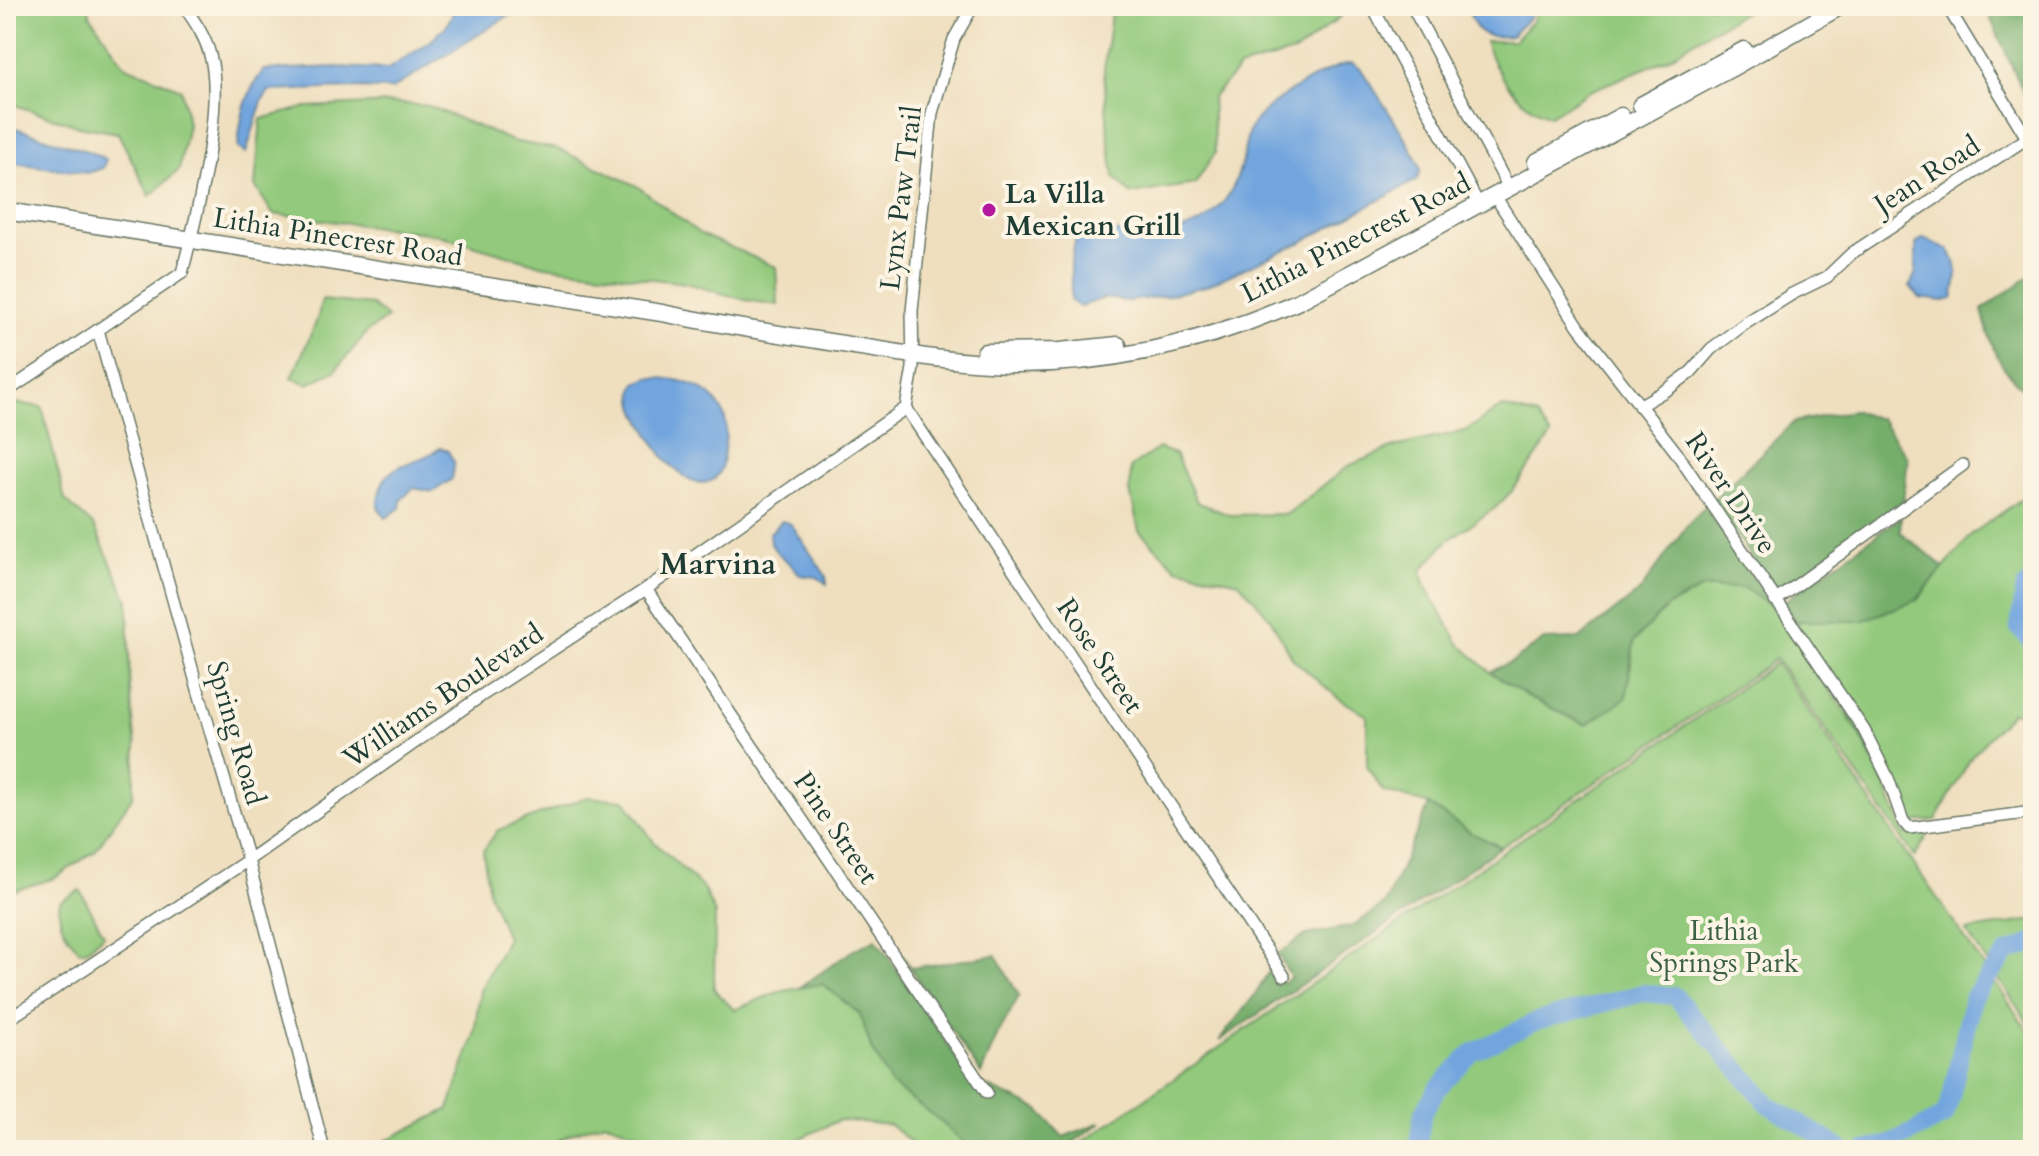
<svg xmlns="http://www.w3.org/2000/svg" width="2039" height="1156" font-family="Cardo,serif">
	<rect width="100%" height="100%" fill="#fcf5e5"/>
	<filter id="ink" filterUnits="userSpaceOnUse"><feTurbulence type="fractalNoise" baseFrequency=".0125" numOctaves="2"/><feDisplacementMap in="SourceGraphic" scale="16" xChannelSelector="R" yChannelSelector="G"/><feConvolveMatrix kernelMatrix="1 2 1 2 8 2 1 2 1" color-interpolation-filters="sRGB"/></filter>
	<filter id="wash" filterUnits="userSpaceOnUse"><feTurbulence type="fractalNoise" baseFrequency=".006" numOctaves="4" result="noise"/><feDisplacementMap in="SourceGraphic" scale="32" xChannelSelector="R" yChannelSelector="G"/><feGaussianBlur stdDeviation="1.8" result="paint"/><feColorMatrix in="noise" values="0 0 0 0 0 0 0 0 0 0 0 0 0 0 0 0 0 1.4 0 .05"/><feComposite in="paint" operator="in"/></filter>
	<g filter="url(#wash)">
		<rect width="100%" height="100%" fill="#efdfbf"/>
		<path fill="#92c97b" stroke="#588358" stroke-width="2" d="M6 6H89L90 15 124 65 181 89 188 124 179 170 150 196 118 133 78 126 6 102Z
			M1112 6H1346L1347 11 1297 51 1239 68 1212 98 1215 153 1195 184 1131 194 1114 177 1108 135 1104 69Z
			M1535 6H1755L1697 39 1667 59 1590 91 1550 116C1517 105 1495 73 1485 41H1514L1534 19Z
			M392 103 429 106 512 141 558 149 637 186 700 234 776 267 778 305 745 300 686 283 545 266 435 234 273 214 255 186 261 119 307 107Z
			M322 300 372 305 387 318 367 332 335 371 308 384 292 378 317 320Z
			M6 402 42 407 65 500 94 526 128 600 130 689 136 748 133 796 95 851 55 878 6 893Z
			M1502 407 1537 416 1551 436 1512 491 1495 508 1447 541 1421 571 1427 589 1458 642 1490 672 1532 699 1626 698 1634 641 1668 606 1703 588H1744L1774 608 1859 733 1883 780 1904 833 1909 835 1929 833 1915 857 1776 659 1501 847 1471 833 1429 805 1383 791 1367 767V716L1337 697 1293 659 1270 618 1239 582 1177 568 1139 531 1130 491 1131 467 1159 448 1175 454 1197 502 1229 515 1287 514 1348 466 1394 447 1465 431Z
			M2033 491V716L2012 712 1972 756 1936 820 1911 822 1796 621 1917 600 1972 534Z
			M1776 663 2033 1038V1150H1071Z
			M587 797 625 800 654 842 703 888 715 914 714 989 734 1010 775 993 822 983 860 1014 871 1047 939 1120 974 1150H917L916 1147 890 1125 839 1120 786 1145 783 1150H659V1141L605 1122 572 1133 541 1150H367L449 1109 474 1035 480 991 507 938 489 893 483 851 498 830Z
			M80 890 104 935 88 949 80 951C67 936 56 923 60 902Z
			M2033 920V1030L1966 931Z"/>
		<path fill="#75ad6b" stroke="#4a7550" stroke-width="2" d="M1985 6H2033V114Z
			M2033 274V397C1999 370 1992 351 1982 310Z
			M1852 411 1881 419 1908 458 1903 501 1776 593 1713 500 1794 422Z
			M1705 507 1774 608 1744 588H1703L1668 606 1634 641 1626 698 1586 725 1532 699 1490 672 1512 662 1544 640 1579 639 1640 591 1688 524Z
			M1901 517 1900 532 1944 567 1917 600 1861 621H1796L1782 603Z
			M1429 805 1471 833 1501 847 1219 1041 1257 992 1272 966 1283 983 1291 978 1278 954 1306 935 1353 926 1385 904Z
			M887 933 911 968 996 955 1019 996 998 1034 981 1074Z
			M876 939 985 1100 994 1095 989 1087 1038 1109 1063 1137 1102 1122 1062 1150 971 1149 939 1120 891 1084 871 1047 860 1014 822 984 799 988 852 951Z"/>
		<path fill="#72a5de" stroke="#487189" stroke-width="2" d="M463 6H501L510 12 521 6H533L520 16 516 11 392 89 354 88 269 91 262 101 246 153 238 148C240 120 245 93 264 70L335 67 388 69 431 41 447 25 454 11Z
			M1467 6H1531L1530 17 1511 36C1481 39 1476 33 1467 6Z
			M1352 63 1361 69C1373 89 1417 151 1420 169 1421 175 1418 176 1415 181L1304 241 1206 286 1165 296 1127 301 1104 298 1080 307 1071 301V263L1076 236 1083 231C1116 230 1157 240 1188 228 1217 218 1234 193 1241 165 1245 152 1245 141 1250 129 1263 104 1325 67 1352 63Z
			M6 125 90 152 106 159 103 168 88 173 6 162Z
			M1923 238C1933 241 1937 247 1948 249 1961 264 1957 280 1953 299L1944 301 1920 298 1910 286 1916 272V244Z
			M649 378C677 377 711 385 723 413 728 424 726 439 724 450 723 460 722 472 714 479 691 495 661 456 652 439 642 421 628 403 636 383Z
			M440 448 448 451 454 463 452 479 433 492 413 488 401 500 400 508 386 518 378 507C379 458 412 469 440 448Z
			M782 521 791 524 826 576 827 584 817 577 800 575C790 559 770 555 769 534Z"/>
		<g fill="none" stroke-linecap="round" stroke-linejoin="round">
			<path stroke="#72a5de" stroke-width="18" d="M2033 580 2025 587 2019 628 2033 642
				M1417 1150 1423 1113 1437 1089 1473 1052 1537 1021 1643 993 1675 996 1769 1105 1844 1150
				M1865 1150 1890 1144 1944 1116 1951 1097 1973 997 2007 953 2033 943"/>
		</g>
	</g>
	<g filter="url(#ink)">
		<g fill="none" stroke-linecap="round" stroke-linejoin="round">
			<defs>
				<path id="minor" d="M973 6 954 39 932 113 912 311 913 368 906 408 1284 976
					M1372 6 1479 205
					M1412 6 1509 188
					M1947 6 2033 148
					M1495 196 1579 327 1676 452 1864 730 1888 778 1903 821 1909 828 2033 812
					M98 330 195 679 248 860 324 1150
					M6 392 182 273C196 219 225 106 210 55 205 36 195 22 184 6
					M1639 406 1668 389 1691 372 1711 349 1746 323 1792 294 1827 277 1852 253 2026 139
					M646 589 987 1093
					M1775 601 1963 465
					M6 1021 248 860 481 696 646 589 906 408"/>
				<path id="secondary" d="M1641 105 1744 50
					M1536 162 1621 116
					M6 211 662 313C720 325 778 334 836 343 894 352 952 363 1010 364 1110 365 1208 342 1299 301L1730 69 1841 6
					M985 352 1060 351 1118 345"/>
			</defs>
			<use href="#minor" stroke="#687665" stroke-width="14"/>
			<use href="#secondary" stroke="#687665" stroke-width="19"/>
			<use href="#minor" stroke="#fff" stroke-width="11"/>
			<use href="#secondary" stroke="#fff" stroke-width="16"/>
		</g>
	</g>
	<circle fill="#b5179e" stroke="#fcf5e5" stroke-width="3" cx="989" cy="210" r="8"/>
	<g text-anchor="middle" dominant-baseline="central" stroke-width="8" stroke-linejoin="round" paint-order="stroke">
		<g font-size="28" fill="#1f3d34" stroke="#fcf5e5">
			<text transform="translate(1927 175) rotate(-33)">Jean Road</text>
			<text transform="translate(901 198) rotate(-83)">Lynx Paw Trail</text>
			<text transform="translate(338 237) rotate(9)">Lithia Pinecrest Road</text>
			<text transform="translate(1356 238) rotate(-27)">Lithia Pinecrest Road</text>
			<text transform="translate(1731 493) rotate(56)">River Drive</text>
			<text transform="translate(1100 656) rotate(56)">Rose Street</text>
			<text transform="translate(443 696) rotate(-34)">Williams Boulevard</text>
			<text transform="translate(236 733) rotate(74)">Spring Road</text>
			<text transform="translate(836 828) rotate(56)">Pine Street</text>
		</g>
		<g font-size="28" font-weight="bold" fill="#1f3d34" stroke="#fcf5e5" text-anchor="start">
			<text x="1005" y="194">La Villa<tspan x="1005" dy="32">Mexican Grill</tspan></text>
		</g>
		<g font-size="28" fill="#3c6046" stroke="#fcf5e5">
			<text x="1724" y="931">Lithia<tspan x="1724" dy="32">Springs Park</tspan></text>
		</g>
		<g font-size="30" font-weight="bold" fill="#1f3d34" stroke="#fcf5e5">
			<text x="718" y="564">Marvina</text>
		</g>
	</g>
	<rect width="2039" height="1156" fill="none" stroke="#fcf5e5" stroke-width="32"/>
</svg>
